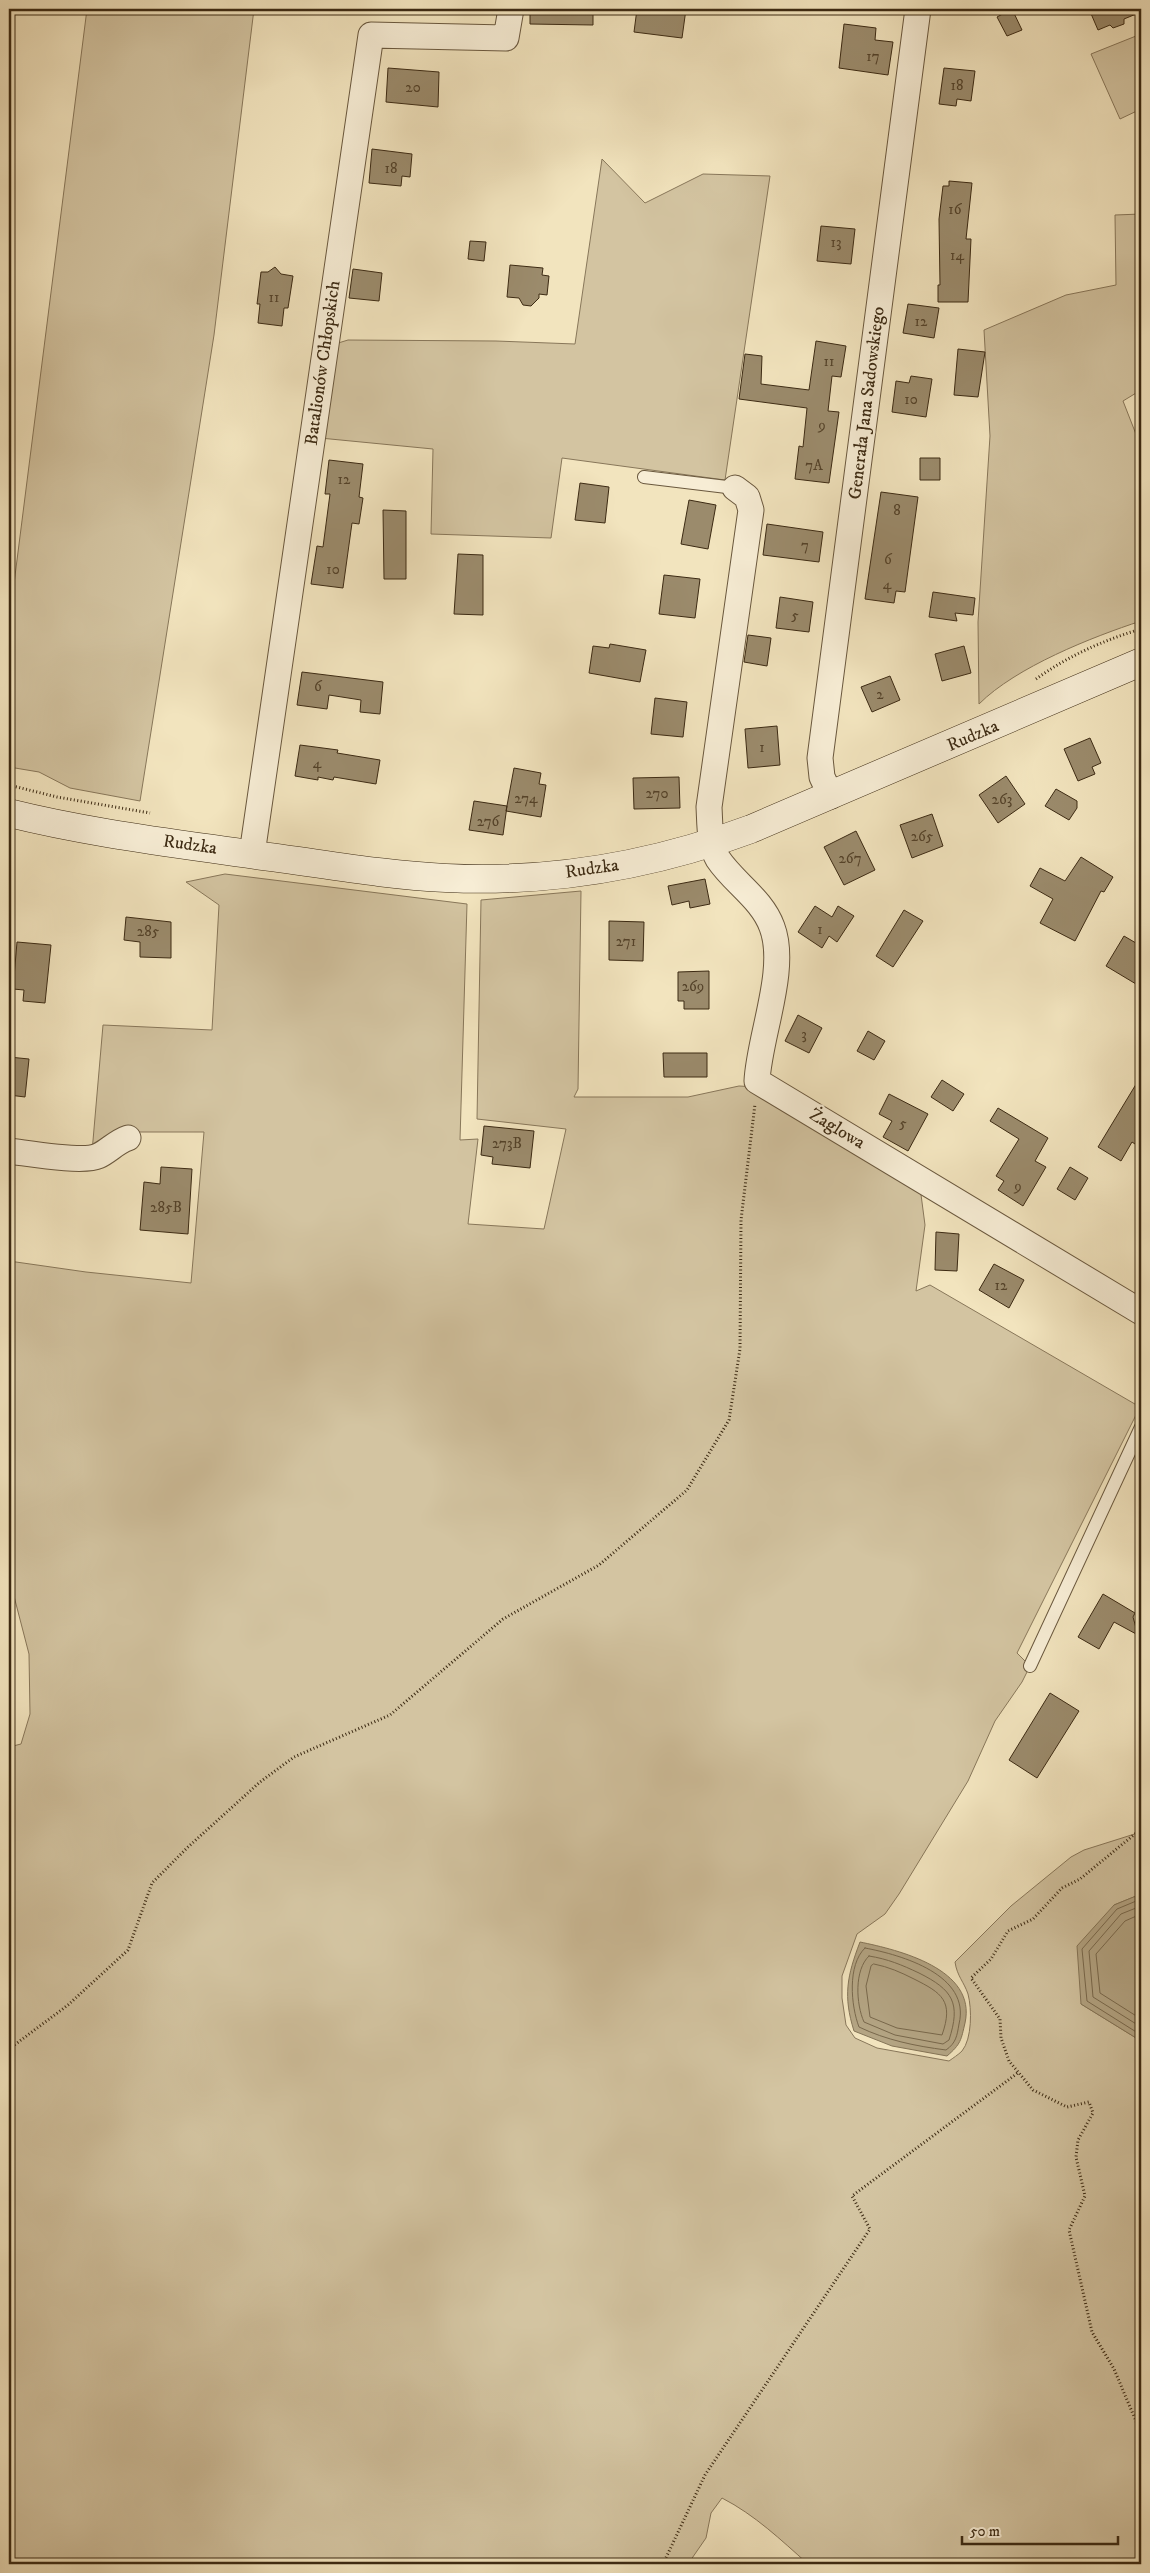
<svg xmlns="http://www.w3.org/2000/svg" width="1150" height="2573" font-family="'IM FELL DW Pica',serif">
	<rect width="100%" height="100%" fill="#f2e4be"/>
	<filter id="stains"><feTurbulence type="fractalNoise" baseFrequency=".004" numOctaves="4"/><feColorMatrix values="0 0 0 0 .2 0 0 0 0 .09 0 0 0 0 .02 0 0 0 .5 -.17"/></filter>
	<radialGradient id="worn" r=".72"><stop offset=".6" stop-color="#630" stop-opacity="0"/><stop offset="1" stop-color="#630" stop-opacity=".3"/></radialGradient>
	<path fill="#d3c4a1" stroke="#88775a" d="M87 9H254L214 335 140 801 70 788 39 772 9 767V623Z
		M1141 34V109L1120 119 1091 54Z
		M602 159 645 203 703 174 770 176 725 480 562 458 551 538 431 534 433 449 320 438 335 344 348 340 496 341 575 344Z
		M1141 214V390L1123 401 1141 447V621C1092 637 1016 667 979 704L978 622 990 436 984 330 1066 295 1116 285 1115 215Z
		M225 874 467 904 460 1140 478 1139 468 1224 544 1229 566 1129 477 1119 481 900 581 891 578 1089 574 1097H688L739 1086 757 1087 920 1187 925 1225 916 1291 930 1285 1140 1407 1017 1653 1030 1666 1022 1682 995 1721 968 1781 899 1894 885 1914 857 1934 842 1976V1998L846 2025 855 2038 877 2048 949 2061C953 2058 958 2055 962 2051 972 2039 972 2009 968 1994 964 1982 957 1976 955 1962L1011 1906 1071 1857 1084 1850 1141 1832V1894L1114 1905 1081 2004 1141 2041V2564H808C781 2540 755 2515 722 2498L711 2513 706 2538 688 2564H9V1747L21 1744 30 1714 29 1654 9 1577V1261L86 1272 191 1283 204 1132H117L92 1152 103 1025 212 1030 219 905 186 882Z"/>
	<path fill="#b4a584" stroke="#847457" d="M1141 1894V2041L1081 2004 1077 1946 1114 1905Z
		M860 1942C899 1950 977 1969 965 2023 961 2040 961 2044 947 2056L892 2046 854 2031C843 1996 847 1976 860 1942Z"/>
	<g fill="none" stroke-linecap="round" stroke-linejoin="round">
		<path stroke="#78684c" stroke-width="1" d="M1141 1899 1117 1909 1082 1949 1087 2001 1141 2035
			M1141 1906 1121 1914 1089 1951 1093 1997 1141 2027
			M1141 1914 1125 1921 1096 1954 1100 1993 1141 2019
			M865 1948C902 1955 971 1975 959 2024 957 2036 956 2043 946 2050 915 2046 886 2040 859 2027 851 2006 847 1965 865 1948Z
			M869 1956C888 1959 902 1965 919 1973 953 1990 961 2003 949 2040L943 2044 895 2035 864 2022C856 2004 854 1970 869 1956Z
			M874 1964C889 1967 900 1972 914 1979 942 1993 954 2001 942 2035L897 2028 870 2017 866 1986 871 1966Z"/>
	</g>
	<path fill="#9b8b6c" stroke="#3c2a13" d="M530 9H593V25L530 24Z
		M637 9H686L682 38 634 32Z
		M1012 9 1022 30 1007 36 997 17Z
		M1089 9H1141V12L1124 19V24L1113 28 1110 25 1098 30Z
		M844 24 876 28 875 40 893 42 888 75 839 68Z
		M388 68 439 72 438 107 386 102Z
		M944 68 975 71 971 101 957 99 956 106 939 104Z
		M372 149 412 154 410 177 402 176 401 186 369 183Z
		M949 181 972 183 966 239H971L968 302H938V285H940L939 219 943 186H949Z
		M821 226 855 229 851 264 817 261Z
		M470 241 486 242 484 261 468 259Z
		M510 265 543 268 542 275 549 276 547 295 539 294V298L531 306 523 305 519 298 507 297Z
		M275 267 281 274 293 276 288 308H284L282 326 258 323 260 304H257L261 272H268Z
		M353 269 382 273 379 301 349 298Z
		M908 304 939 308 934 338 903 333Z
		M816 341 846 346 841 377 832 376 828 411 839 412 829 483 795 479 799 446 803 447 807 408 739 399 745 354 762 356 761 384 809 390Z
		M958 349 985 352 978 397 954 395Z
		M911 376 932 379 926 417 892 412 896 381 909 383Z
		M920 458H940V480H920Z
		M329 460 363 464 359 497 363 498 359 524 352 523 343 588 311 584 317 546 323 547 330 494H325Z
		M580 483 609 487 605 523 575 520Z
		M881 492 918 497 905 592 896 591 894 603 865 599Z
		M689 500 716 505 708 549 681 544Z
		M383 510 406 511V579H384Z
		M767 524 823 532 819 562 763 555Z
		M458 554 483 555V615L454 614Z
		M664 575 700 579 695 618 659 614Z
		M933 592 975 598 973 615 955 613 957 621 929 617Z
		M780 597 813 602 809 632 776 628Z
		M748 635 771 638 767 666 744 662Z
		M610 644 646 650 640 682 589 673 593 646 609 648Z
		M964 646 971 673 942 681 935 654Z
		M302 672 383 682 380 714 360 712 361 700 329 695 327 709 297 705Z
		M890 676 900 700 872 712 861 687Z
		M655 698 687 702 683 737 651 734Z
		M777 726 780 765 748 768 745 729Z
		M1090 738 1101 763 1092 767 1095 774 1078 781 1064 749Z
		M300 745 338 750 337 753 380 760 376 784 334 777 333 780 318 777V780L295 776Z
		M514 768 541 773 539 784 546 785 541 817 506 811Z
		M1006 776 1025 804 998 823 979 795Z
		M679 777 680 808 634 809 633 778Z
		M1056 789 1077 801V808L1069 820 1045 806Z
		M474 801 507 806 503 835 469 830Z
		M932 814 943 846 912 858 900 825Z
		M856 831 875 870 844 885 824 847Z
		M1081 857 1113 877 1104 892 1101 891 1075 941 1040 923 1053 899 1030 886 1040 868 1065 881Z
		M705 879 710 904 690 908 689 901 672 905 668 886Z
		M815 906 832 917 838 906 854 916 837 942 829 936 822 948 798 932Z
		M904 910 923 921 893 967 876 956Z
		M126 917 171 922V958L140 957V942L124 940Z
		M609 921 644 922 643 961 609 960Z
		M1124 936 1141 946V987L1106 966Z
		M17 942 51 945 45 1003 23 1001 24 990 13 989Z
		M709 971V1009H684V1001H678V972Z
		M798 1015 822 1028 809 1053 785 1041Z
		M868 1031 885 1041 874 1060 857 1051Z
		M663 1053H707V1077H664Z
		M9 1057 29 1059 25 1097 9 1095Z
		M1141 1076V1148L1132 1142 1121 1161 1098 1147Z
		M942 1080 964 1094 953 1111 931 1097Z
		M889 1094 928 1114 908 1151 883 1137 892 1121 879 1114Z
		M998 1108 1048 1138 1035 1161 1046 1167 1023 1206 998 1190 1004 1181 996 1176 1019 1139 990 1121Z
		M484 1126 534 1131 530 1168 492 1164 493 1157 481 1155Z
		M161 1167 192 1169 188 1234 140 1230 144 1182 160 1184Z
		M1070 1167 1088 1178 1075 1200 1057 1189Z
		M936 1232 959 1234 957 1271 935 1270Z
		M994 1264 1024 1280 1009 1308 979 1290Z
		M1103 1594 1135 1613 1133 1617 1138 1635 1114 1622 1099 1649 1078 1637Z
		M1050 1693 1079 1711 1037 1778 1009 1760Z"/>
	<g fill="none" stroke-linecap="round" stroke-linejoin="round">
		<defs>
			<path id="service" d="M644 477 735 488
				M1030 1666 1141 1427"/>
			<path id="minor" d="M735 488 747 497 751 510 709 807C710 823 709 844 718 859 734 883 762 899 772 927 788 969 759 1037 757 1081L1141 1312
				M831 796 822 777 820 758 918 9
				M252 854 371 35 506 38 511 9
				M9 1151C27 1153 83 1163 98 1156 109 1151 116 1142 128 1138"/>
			<path id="secondary" d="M9 813C89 833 173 843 255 855 319 863 382 875 446 878 550 883 654 865 751 829L1141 662"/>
		</defs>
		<use href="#service" stroke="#6a583e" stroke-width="14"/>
		<use href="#minor" stroke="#6a583e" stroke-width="27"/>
		<use href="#secondary" stroke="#3c2a13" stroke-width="29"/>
		<path stroke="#3c2a13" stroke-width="3" stroke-dasharray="1 2.5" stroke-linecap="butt" d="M1036 679C1068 656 1104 640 1141 629
			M9 785 57 797 150 813
			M1141 1829 1080 1879 1062 1888 1033 1919 1008 1931 991 1959 971 1978 1000 2019 1001 2038 1009 2061 1033 2090 1067 2107 1089 2102 1093 2113 1078 2140 1076 2157 1085 2196 1069 2230 1092 2332 1114 2369 1141 2433
			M9 2049 68 2005 128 1950 152 1883 188 1847 260 1782 294 1757 390 1715 503 1619 599 1565 687 1490 729 1420 740 1349 741 1220 755 1104
			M663 2564 705 2475 870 2229 852 2196 1019 2072"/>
		<use href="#service" stroke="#f7edd5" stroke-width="12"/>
		<use href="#minor" stroke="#f7edd5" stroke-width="25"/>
		<use href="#secondary" stroke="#f7edd5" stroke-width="28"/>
	</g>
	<g text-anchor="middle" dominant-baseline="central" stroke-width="4.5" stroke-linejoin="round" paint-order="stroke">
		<g font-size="15" fill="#544229">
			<text x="873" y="56">17</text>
			<text x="957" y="85">18</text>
			<text x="413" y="87">20</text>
			<text x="391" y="168">18</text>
			<text x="955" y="209">16</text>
			<text x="836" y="242">13</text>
			<text x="957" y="255">14</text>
			<text x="274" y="297">11</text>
			<text x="921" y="321">12</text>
			<text x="829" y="361">11</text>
			<text x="911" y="399">10</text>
			<text x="822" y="425">9</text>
			<text x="814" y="465">7A</text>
			<text x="344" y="479">12</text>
			<text x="897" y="510">8</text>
			<text x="805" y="545">7</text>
			<text x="888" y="559">6</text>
			<text x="333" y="569">10</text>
			<text x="887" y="584">4</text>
			<text x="795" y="615">5</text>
			<text x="318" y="686">6</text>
			<text x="880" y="694">2</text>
			<text x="762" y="747">1</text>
			<text x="317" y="763">4</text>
			<text x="657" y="793">270</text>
			<text x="526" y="798">274</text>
			<text x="1002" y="799">263</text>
			<text x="488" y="821">276</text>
			<text x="922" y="836">265</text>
			<text x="850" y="858">267</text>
			<text x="820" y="929">1</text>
			<text x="148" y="931">285</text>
			<text x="626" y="941">271</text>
			<text x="693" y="986">269</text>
			<text x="804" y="1034">3</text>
			<text x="903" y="1123">5</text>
			<text x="507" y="1143">273B</text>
			<text x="1018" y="1186">9</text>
			<text x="166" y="1207">285B</text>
			<text x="1001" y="1285">12</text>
		</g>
		<g font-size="18" fill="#3c2a13" stroke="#f7edd5">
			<text transform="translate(323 363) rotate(-82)">Batalionów Chłopskich</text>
			<text transform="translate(867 403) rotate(-83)">Generała Jana Sadowskiego</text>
			<text transform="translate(973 736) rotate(-23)">Rudzka</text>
			<text transform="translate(190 845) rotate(8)">Rudzka</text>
			<text transform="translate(592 869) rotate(-8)">Rudzka</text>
			<text transform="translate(837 1129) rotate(31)">Żaglowa</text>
		</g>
	</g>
	<rect width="1150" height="2573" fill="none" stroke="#f2e4be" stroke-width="30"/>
	<rect x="10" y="10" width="1130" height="2553" fill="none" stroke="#3c2a13" stroke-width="2.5"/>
	<rect x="15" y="15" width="1120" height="2543" fill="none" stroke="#3c2a13"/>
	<path d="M962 2536v8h156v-8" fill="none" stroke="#3c2a13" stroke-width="2.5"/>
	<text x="970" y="2536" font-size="15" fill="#3c2a13" stroke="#f7edd5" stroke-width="4" paint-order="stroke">50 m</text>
	<rect width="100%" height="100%" filter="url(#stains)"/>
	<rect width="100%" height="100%" fill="url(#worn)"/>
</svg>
